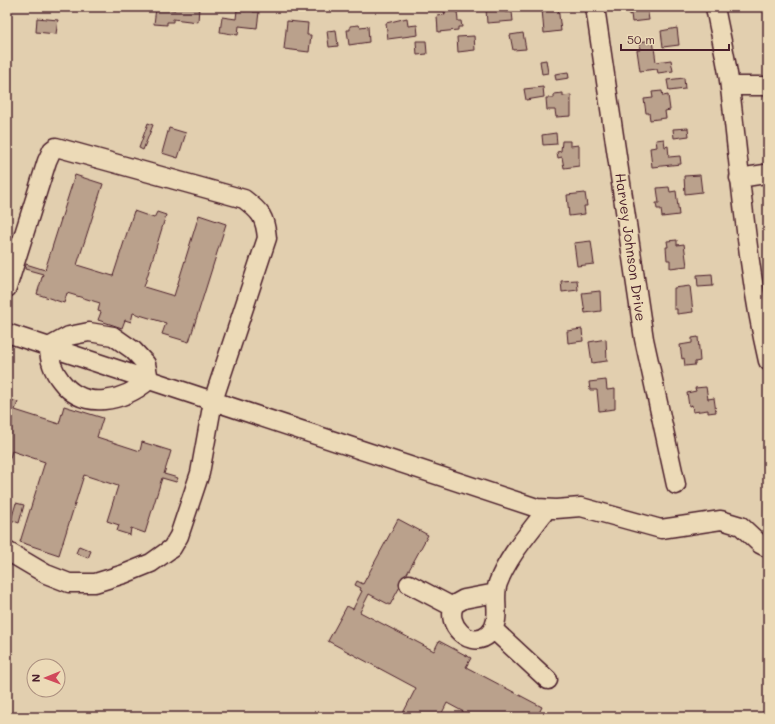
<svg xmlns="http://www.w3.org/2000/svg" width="775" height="724" font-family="Mali,sans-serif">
	<rect width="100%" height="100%" fill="#e2cfaf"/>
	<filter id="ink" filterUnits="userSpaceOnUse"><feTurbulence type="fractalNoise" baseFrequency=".025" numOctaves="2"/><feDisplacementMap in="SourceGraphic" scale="8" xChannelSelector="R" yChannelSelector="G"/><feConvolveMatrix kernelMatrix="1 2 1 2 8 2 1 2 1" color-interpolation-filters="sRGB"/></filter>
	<g filter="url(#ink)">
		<path fill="#baa18c" stroke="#4a1f2b" d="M175 7H199L198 22 173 19V22H167V25L154 24 156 8 175 10Z
			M505 7V12H512L513 21 487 23 486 9Z
			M545 7H558L561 31 544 33 542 9H545Z
			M631 7H647L649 20 632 22 631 14 629 15V10H631Z
			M246 8 253 9V12H259L257 28 239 26 238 35 220 32 222 17 236 19 237 10 246 11Z
			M457 11 458 21H461L462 27H458V30L438 32 437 16 445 15 444 12Z
			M37 18 58 20 56 34 36 32Z
			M407 18 408 26 417 25 418 35 388 39 386 23Z
			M287 21 308 23 307 35H311L309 52 284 49Z
			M359 25 360 27 368 26 369 42 349 45 347 30H350V26Z
			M677 28 679 45 663 47 661 31Z
			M336 30 338 46 329 47 327 31Z
			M523 33 526 49 513 50 510 35Z
			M474 36 475 50 458 52 457 37Z
			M653 40 656 62 671 60 673 71 658 73 657 69 640 71 637 50H640L639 42Z
			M416 41H426L427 54 417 55Z
			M546 60 548 73 542 74 540 61Z
			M568 72 569 78 556 80 555 74Z
			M684 78 685 89 669 91 667 80Z
			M543 87 544 97 526 100 524 89Z
			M662 91 663 96 668 95 670 110 665 111 666 118 650 120 649 113H646L644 99 653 98 652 92Z
			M563 93V96L571 95V116L556 117 555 110H547L546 98H554V94Z
			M148 123 153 125 143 150 139 148Z
			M169 128 186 133 178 158 162 153Z
			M688 128 689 136 674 138 673 129Z
			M556 133 557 144 543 145 542 135Z
			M664 139 665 147 668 146 669 157 680 156 681 164 652 167 650 148 657 147 656 140Z
			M562 141H570V146L579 145V166L564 168 562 157 558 158 557 152 561 151Z
			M75 175 103 184 77 265 113 276 134 211 154 218 157 212 166 215 144 287 174 296 199 215 226 224 189 342 162 334 166 323 133 313 131 322 125 320 122 328 98 320 101 312 98 311 100 303 67 293 64 303 37 294 43 274 25 269 26 264 45 270Z
			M700 175 702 192 685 194 684 176Z
			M669 187 670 192 676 191 679 215 662 217 661 209H657L656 203H659L657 188Z
			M585 193 587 206H584L585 214 569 216 567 195Z
			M677 240V245L684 244 687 266 670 268V260H667L666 247H668L667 241Z
			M591 241 594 264 577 266 574 243Z
			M712 274 713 286 698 287 697 275Z
			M577 280 578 290 562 292 561 281Z
			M690 286 693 312 677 314V309H674V288Z
			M600 291 601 311 585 313 582 293Z
			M582 329 583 341 568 343 567 331Z
			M698 337 700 361 695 362V365L685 366 684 358 682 359 680 345 692 343V338Z
			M606 339 607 361 592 363 589 342Z
			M606 380 607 390 615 389V409L599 411 597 390H590L589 382Z
			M706 387 708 399 714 398 716 412 708 413V410L693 412 692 405 689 406 687 393 696 391 695 388Z
			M7 399 18 402 15 410 59 424 64 406 103 418 97 437 140 451 142 442 171 451 164 474 178 478 176 482 162 478 145 533 131 528 130 535 117 531 119 525 107 521 118 486 84 475 59 555 20 542 45 462 12 451 7 468Z
			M16 503 24 505 19 523 11 520Z
			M398 519 428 535 390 605 369 594 360 612 434 651 439 641 471 658 466 667 542 707 539 713 547 717H473L447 703 440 717H401L416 688 328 641 347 606 353 609 362 591 360 590 361 588 355 585 357 581 363 584Z
			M79 546 91 551 88 558 76 553Z"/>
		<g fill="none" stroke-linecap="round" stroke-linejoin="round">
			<defs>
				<path id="minor" d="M595 7 644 339 676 485
					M715 7C720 34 727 61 730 88 741 179 747 271 768 361
					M730 86H768
					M739 178 765 174 768 176
					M7 288 47 161 52 150 56 147 244 199C261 212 265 217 267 238L213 401 200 473 179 536 172 548 151 563 124 574 95 583H69L46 574 7 551
					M89 332 113 336 133 350 146 364 149 380C124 401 84 412 61 381 53 371 49 360 49 347L69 336Z
					M7 333 537 508 556 509 581 507 661 529 721 520 741 526 760 544 768 548
					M409 584 453 607
					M496 593 464 599 455 604C443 624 471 651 489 634 503 620 492 600 498 583 508 556 530 532 547 509
					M493 629 548 680"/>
			</defs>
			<use href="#minor" stroke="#4a1f2b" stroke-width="21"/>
			<use href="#minor" stroke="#ecdab7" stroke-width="18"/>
		</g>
	</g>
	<g text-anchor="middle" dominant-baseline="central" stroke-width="3" stroke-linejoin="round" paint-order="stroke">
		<g font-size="14" fill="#4a1f2b" stroke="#ecdab7">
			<text transform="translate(631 247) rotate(82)">Harvey Johnson Drive</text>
		</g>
	</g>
	<rect width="775" height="724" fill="none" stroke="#ecdab7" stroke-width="24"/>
	<rect x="12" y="12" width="751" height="700" fill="none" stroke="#4a1f2b" stroke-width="1.5" filter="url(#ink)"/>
	<g transform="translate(46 678) rotate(269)"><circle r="19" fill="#ecdab7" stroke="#ab8f7f"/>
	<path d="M0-3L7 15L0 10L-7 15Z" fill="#d1495b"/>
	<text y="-6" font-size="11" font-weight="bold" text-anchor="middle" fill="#4a1f2b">N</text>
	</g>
	<path d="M621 44v6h108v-6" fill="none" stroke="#4a1f2b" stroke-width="2"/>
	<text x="627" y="44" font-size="12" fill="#4a1f2b" stroke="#ecdab7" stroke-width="3" paint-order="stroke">50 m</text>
</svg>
